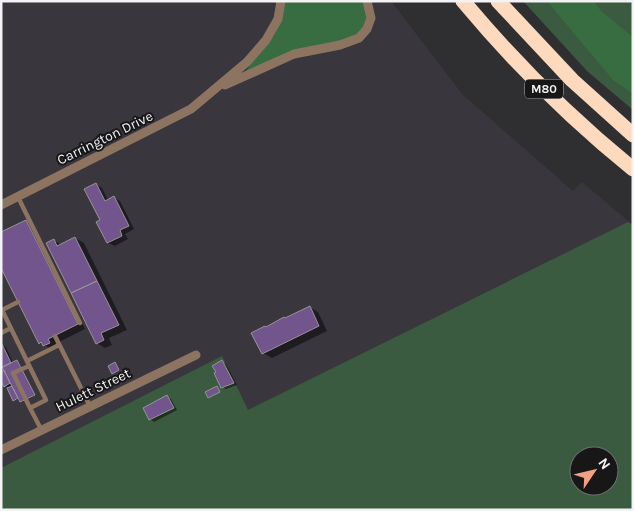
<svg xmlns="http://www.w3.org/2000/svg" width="634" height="511" font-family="Karla,sans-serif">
	<rect width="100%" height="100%" fill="#2f2e31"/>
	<path fill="#3a363e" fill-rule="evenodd" d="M1 1H391L463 95 573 191 582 182 633 225V510H1ZM579 456H609V486H579Z"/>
	<path fill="#3a5b3f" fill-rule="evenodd" d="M523 1H633V110L587 71Z
		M628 222 633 225V510H1V468L222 356 248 410ZM579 456H609V486H579Z"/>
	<path fill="#376d41" d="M283 1H365L371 18 359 38 246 71C262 48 285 32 283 1Z
		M547 1H594L601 11 633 37V94L613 80Z"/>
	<path fill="#0007" d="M96 184 102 188 108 200 114 198 120 201 134 229 125 234 128 239 115 246 108 243 98 223 101 221Z
		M26 222 34 227 85 329 55 344 57 348 53 350 40 343Z
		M75 238 84 243 127 330 109 338 112 345 105 348 97 343 54 240 61 245Z
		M309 307 318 312 327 331 272 358 263 353 285 319Z
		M2 345 6 347 13 363 19 362 35 396 22 402 19 399 14 400 10 388 5 386 1 372Z
		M222 362 226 364 237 385 226 389 222 387Z
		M167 397 171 399 177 410 154 422 150 419 145 408Z"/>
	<path fill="#72558c" stroke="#959497" d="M96 183 105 201 114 196 129 226 120 230 122 236 107 243 96 222 100 220 84 189Z
		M26 220 78 324 48 339 50 343 43 346 41 342 39 344 1 268V232Z
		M75 237 97 281 71 293 46 243 54 239 57 246Z
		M97 281 119 325 101 333 104 340 96 344 71 293Z
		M310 306 319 326 262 354 251 333 265 326 266 327 284 317 285 318Z
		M2 344 11 363 1 368V344Z
		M17 360 35 395 20 402 2 367Z
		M222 360 234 383 221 388 214 373 216 372 212 366Z
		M115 362 119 370 112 374 108 366Z
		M4 370 10 383 4 387 1 381V372Z
		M12 386 18 398 13 401 7 388Z
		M217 386 220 392 208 398 205 392Z
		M167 395 174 408 149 420 143 408Z"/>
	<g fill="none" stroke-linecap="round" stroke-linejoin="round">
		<path stroke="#8c7461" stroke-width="4.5" d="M18 197 80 323
			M18 302 2 310 46 400 30 408 42 431
			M1 333 11 328
			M55 336 90 406
			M27 361 59 345
			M29 366 13 373 30 408"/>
		<path stroke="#8c7461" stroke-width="9" d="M225 85 294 54 340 45 359 38 367 29 371 18 367 1
			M1 205 191 109 247 62 266 40 278 19 281 1
			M1 450 196 355"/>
		<path stroke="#fdd9bd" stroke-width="15" d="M463 1C514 62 571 119 633 169
			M498 1 572 80 633 135"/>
	</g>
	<g text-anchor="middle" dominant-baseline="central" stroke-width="4" stroke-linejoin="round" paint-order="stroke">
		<rect fill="#171718" stroke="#b1b0b2" stroke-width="1" x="525" y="79.5" width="38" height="19" rx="4"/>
		<g font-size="12" font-weight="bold" fill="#f3f2f4">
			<text x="544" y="89">M80</text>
		</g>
		<g font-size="14" fill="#f3f2f4" stroke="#171718">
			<text transform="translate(105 138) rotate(-26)">Carrington Drive</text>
			<text transform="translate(93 390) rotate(-26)">Hulett Street</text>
		</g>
	</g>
	<rect width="634" height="511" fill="none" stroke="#f3f2f4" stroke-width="5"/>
	<g transform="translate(594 471) rotate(55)"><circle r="24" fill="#171718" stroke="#6f6f70"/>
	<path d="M0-4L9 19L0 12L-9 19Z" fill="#f3a081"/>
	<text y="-8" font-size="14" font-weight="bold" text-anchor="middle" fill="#f3f2f4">N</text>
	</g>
</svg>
